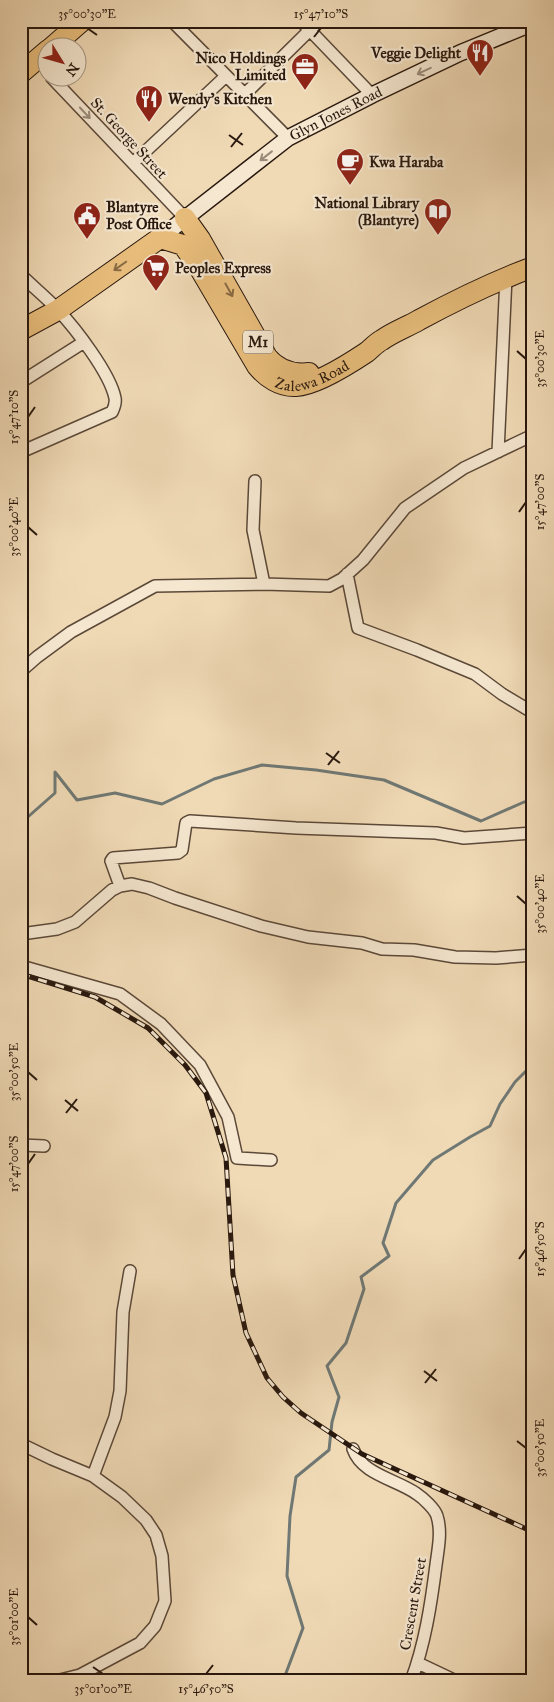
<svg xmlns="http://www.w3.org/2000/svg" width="554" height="1702" font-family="'IM FELL Great Primer',serif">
	<rect width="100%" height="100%" fill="#f0dab6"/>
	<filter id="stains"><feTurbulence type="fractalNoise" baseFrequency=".004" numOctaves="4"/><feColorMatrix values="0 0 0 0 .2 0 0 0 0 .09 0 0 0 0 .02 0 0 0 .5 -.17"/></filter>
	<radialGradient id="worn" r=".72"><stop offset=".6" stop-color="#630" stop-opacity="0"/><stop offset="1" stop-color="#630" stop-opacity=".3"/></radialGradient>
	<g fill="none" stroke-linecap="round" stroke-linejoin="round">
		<path stroke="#6f7874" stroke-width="3" d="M21 823 55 793V772L77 800 115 793 162 804 214 779 262 765 316 770 384 780 481 821 524 802H533
			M283 1681 303 1628 287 1576 290 1516 296 1477 329 1450 332 1422 339 1397 327 1366 346 1343 364 1289 361 1277 389 1256 383 1243 396 1203 433 1160 470 1137 490 1126 500 1104 515 1082 530 1067 531 1040 533 1041"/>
		<defs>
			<path id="street" d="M172 21 288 138
				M301 21 372 95
				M52 78 185 218
				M245 94 319 21
				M133 163 226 76
				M21 275C33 287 47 298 58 310 75 328 110 373 115 398 116 403 114 408 112 412L21 452
				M21 382 84 342
				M498 452 506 277
				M347 574 358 628 417 650 475 674 502 694 532 712 533 711
				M264 584 329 586 342 579 363 560 405 508 464 468 533 435
				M21 671 37 657 71 632 155 586 264 584 253 530 255 481
				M120 886 111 861 113 858 178 853 182 850 186 823 190 821 296 828 436 833 464 838 533 833
				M21 934 57 929 75 922 112 890 120 886 132 884 149 888 175 898 261 926 308 937 362 943 382 949 414 950 455 957 496 958 533 955
				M21 966 120 994 161 1024 200 1065 228 1117 237 1158 271 1160
				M21 1145 44 1146
				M21 1444 52 1459 93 1476 122 1497 146 1520 156 1535 162 1556 165 1601 155 1626 140 1643 80 1675 56 1681
				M353 1449C362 1475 396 1479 417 1494 423 1498 435 1509 437 1516 442 1532 438 1549 436 1565 431 1604 425 1644 411 1681
				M93 1476 115 1417 120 1391 123 1312 130 1271
				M418 1663 456 1681"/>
			<g id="secondary">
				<path id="s1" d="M160 238 288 138 372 95 460 53 533 23"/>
			</g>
			<g id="highway">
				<path d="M51 48 82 21"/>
				<path d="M21 73 48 50"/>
				<path d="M185 218 200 239 267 357C278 370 292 375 309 373"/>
				<path id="s2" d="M21 330 58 310 160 238 183 245 200 269 257 366C266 377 280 387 296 386 316 385 349 364 367 352 372 348 376 343 382 340 393 332 407 327 419 320 456 300 493 282 533 267"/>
			</g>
		</defs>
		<use href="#street" stroke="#5b4838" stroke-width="14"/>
		<use href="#secondary" stroke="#29180e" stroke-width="18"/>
		<use href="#highway" stroke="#29180e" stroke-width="22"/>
		<use href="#street" stroke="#f5e7d0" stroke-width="11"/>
		<use href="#secondary" stroke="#f5e7d0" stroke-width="15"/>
		<use href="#highway" stroke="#e8bd7b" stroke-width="20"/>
		<defs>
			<path id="rail" d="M21 974 95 997 148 1028 185 1065 206 1093 226 1158 233 1275 246 1333 267 1378 283 1397 301 1413 362 1454 533 1532"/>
		</defs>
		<use href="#rail" stroke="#29180e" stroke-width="5"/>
		<use href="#rail" stroke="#f5e7d0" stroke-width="3" stroke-dasharray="9" stroke-linecap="butt"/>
	</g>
	<defs><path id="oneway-shaft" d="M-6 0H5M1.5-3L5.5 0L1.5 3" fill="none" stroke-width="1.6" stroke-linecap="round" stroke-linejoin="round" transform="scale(1.25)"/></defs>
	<g stroke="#998a79">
		<use href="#oneway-shaft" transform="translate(424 71) rotate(155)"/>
		<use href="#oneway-shaft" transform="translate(85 113) rotate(47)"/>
		<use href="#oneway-shaft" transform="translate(266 156) rotate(142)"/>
	</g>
	<g stroke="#886a44">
		<use href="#oneway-shaft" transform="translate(120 266) rotate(145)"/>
		<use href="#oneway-shaft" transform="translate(229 290) rotate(61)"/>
	</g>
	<path fill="none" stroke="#29180e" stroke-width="2" d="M87 28 97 35M314 37 321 28M229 135 243 145M231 147 242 133M517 351 526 359M28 417 35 407M519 512 526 502M28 527 37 535M326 753 340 763M328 765 339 751M517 896 526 904M28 1072 37 1080M65 1100 78 1111M66 1113 77 1099M28 1164 35 1154M519 1259 526 1249M424 1371 437 1381M425 1383 436 1369M517 1441 526 1448M28 1617 37 1625M93 1667 103 1674M206 1674 213 1665"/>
	<defs>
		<symbol id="restaurant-pin" viewBox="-11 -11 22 30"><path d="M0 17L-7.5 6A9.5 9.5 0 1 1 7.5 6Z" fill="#8f2418" stroke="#f5e7d0"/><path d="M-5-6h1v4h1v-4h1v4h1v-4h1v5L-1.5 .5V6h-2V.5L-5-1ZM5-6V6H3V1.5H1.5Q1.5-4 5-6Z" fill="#fff"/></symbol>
		<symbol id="office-pin" viewBox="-11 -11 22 30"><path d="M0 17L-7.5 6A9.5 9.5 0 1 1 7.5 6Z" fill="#8f2418" stroke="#f5e7d0"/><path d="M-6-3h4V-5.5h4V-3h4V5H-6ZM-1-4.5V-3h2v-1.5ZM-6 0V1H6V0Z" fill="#fff"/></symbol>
		<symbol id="cafe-pin" viewBox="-11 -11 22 30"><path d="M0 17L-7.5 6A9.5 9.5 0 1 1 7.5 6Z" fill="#8f2418" stroke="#f5e7d0"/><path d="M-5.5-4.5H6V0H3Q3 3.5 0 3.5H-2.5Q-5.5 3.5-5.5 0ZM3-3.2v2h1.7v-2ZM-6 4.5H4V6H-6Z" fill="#fff"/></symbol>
		<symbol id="library-pin" viewBox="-11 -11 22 30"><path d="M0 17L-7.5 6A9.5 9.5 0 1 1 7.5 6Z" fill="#8f2418" stroke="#f5e7d0"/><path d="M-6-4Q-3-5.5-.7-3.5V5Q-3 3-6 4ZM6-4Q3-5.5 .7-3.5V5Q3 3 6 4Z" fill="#fff"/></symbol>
		<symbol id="civic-pin" viewBox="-11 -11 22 30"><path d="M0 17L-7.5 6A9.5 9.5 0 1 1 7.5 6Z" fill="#8f2418" stroke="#f5e7d0"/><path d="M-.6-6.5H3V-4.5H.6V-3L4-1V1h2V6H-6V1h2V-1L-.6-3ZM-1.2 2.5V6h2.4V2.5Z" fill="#fff"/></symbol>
		<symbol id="supermarket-pin" viewBox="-11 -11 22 30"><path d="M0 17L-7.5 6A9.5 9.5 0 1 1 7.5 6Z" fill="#8f2418" stroke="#f5e7d0"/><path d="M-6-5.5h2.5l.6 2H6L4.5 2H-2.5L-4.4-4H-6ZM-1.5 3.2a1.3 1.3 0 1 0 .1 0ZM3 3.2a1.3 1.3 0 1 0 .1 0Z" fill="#fff"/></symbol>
	</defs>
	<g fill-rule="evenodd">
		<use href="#restaurant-pin" x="464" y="37" width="32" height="43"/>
		<use href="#office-pin" x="289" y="51" width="32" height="43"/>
		<use href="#restaurant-pin" x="133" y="83" width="32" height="43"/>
		<use href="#cafe-pin" x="334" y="146" width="32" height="43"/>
		<use href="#library-pin" x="422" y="196" width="32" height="43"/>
		<use href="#civic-pin" x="71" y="200" width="32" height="43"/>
		<use href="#supermarket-pin" x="140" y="252" width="32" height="43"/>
	</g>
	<g text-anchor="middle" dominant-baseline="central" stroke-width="4.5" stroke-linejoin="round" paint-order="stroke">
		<rect fill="#f5e7d0" stroke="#665648" stroke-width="1" x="243" y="330.5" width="30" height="23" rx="4"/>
		<g font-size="14" font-weight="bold" fill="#29180e">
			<text x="258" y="342">M1</text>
		</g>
		<g font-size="15" font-weight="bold" fill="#29180e" stroke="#f5e7d0" text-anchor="start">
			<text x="461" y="53" text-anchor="end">Veggie Delight</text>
			<text x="286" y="58" text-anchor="end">Nico Holdings<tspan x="286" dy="17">Limited</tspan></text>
			<text x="168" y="99">Wendy's Kitchen</text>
			<text x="369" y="162">Kwa Haraba</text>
			<text x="419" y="203" text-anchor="end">National Library<tspan x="419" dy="17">(Blantyre)</tspan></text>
			<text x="106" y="207">Blantyre<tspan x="106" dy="17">Post Office</tspan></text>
			<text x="175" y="268">Peoples Express</text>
		</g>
		<g font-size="15" fill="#29180e" stroke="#f5e7d0">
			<text stroke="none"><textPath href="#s1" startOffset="216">Glyn Jones Road</textPath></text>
			<text transform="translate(129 138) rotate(47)">St. George Street</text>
			<text stroke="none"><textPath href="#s2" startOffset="396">Zalewa Road</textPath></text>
			<text transform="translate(413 1604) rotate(-80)">Crescent Street</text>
		</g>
	</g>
	<rect width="554" height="1702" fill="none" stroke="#f0dab6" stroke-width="55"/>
	<g transform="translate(62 62) rotate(127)"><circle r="24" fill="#f5e7d0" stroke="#a39482"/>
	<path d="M0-4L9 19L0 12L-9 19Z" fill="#8f2418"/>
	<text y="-8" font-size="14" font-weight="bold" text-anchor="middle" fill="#29180e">N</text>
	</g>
	<rect x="28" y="28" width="498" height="1646" fill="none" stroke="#29180e" stroke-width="2"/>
	<g font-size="12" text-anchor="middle" fill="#29180e">
		<text x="87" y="18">35°00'30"E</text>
		<text x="321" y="18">15°47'10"S</text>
		<text transform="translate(540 359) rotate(-90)" y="4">35°00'30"E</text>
		<text transform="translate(14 417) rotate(-90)" y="4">15°47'10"S</text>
		<text transform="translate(540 502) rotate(-90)" y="4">15°47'00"S</text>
		<text transform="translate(14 527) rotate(-90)" y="4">35°00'40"E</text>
		<text transform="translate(540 904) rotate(-90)" y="4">35°00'40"E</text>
		<text transform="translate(14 1072) rotate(-90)" y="4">35°00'50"E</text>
		<text transform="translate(14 1164) rotate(-90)" y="4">15°47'00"S</text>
		<text transform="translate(540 1249) rotate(-90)" y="4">15°46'50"S</text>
		<text transform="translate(540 1448) rotate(-90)" y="4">35°00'50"E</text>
		<text transform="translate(14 1617) rotate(-90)" y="4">35°01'00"E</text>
		<text x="103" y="1693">35°01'00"E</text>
		<text x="206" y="1693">15°46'50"S</text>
	</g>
	<rect width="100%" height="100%" filter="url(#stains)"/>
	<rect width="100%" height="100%" fill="url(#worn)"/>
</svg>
